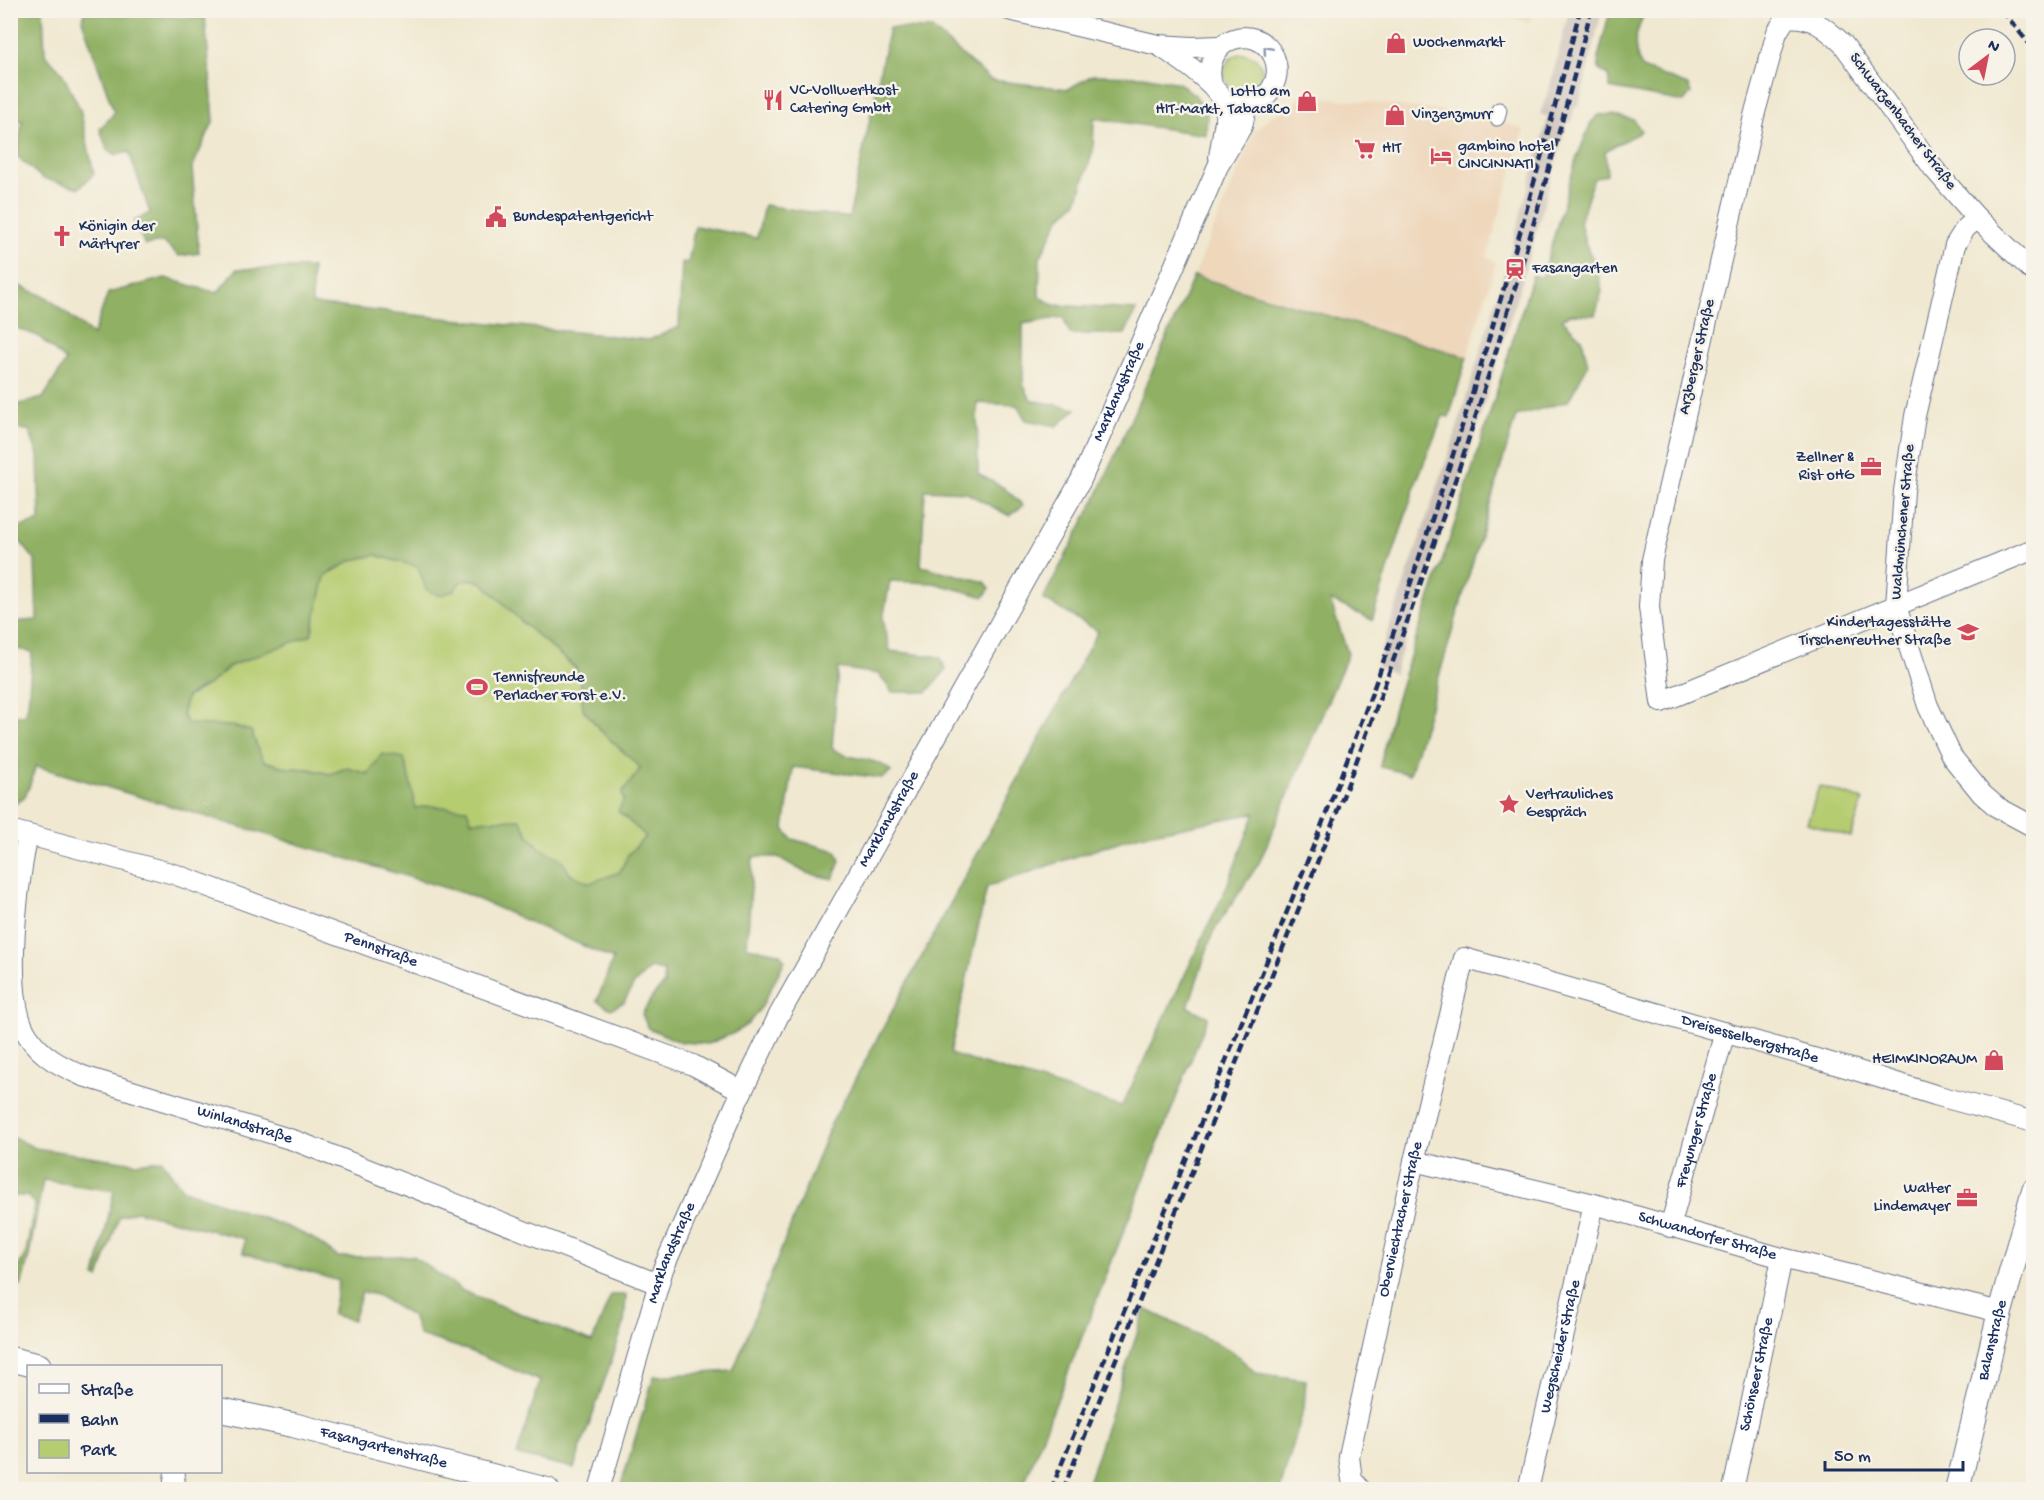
<svg xmlns="http://www.w3.org/2000/svg" width="2044" height="1500" font-family="'Gochi Hand',sans-serif">
	<rect width="100%" height="100%" fill="#f7f3e8"/>
	<filter id="ink" filterUnits="userSpaceOnUse"><feTurbulence type="fractalNoise" baseFrequency=".0167" numOctaves="2"/><feDisplacementMap in="SourceGraphic" scale="12" xChannelSelector="R" yChannelSelector="G"/><feConvolveMatrix kernelMatrix="1 2 1 2 8 2 1 2 1" color-interpolation-filters="sRGB"/></filter>
	<filter id="wash" filterUnits="userSpaceOnUse"><feTurbulence type="fractalNoise" baseFrequency=".008" numOctaves="4" result="noise"/><feDisplacementMap in="SourceGraphic" scale="24" xChannelSelector="R" yChannelSelector="G"/><feGaussianBlur stdDeviation="1.35" result="paint"/><feColorMatrix in="noise" values="0 0 0 0 0 0 0 0 0 0 0 0 0 0 0 0 0 1.4 0 .05"/><feComposite in="paint" operator="in"/></filter>
	<g filter="url(#wash)">
		<rect width="100%" height="100%" fill="#f0e8d0"/>
		<path fill="#eed7bb" d="M1502 11H1532L1529 24 1515 17Z
			M1304 95 1488 116 1524 130 1487 257 1496 263 1467 357 1194 276 1254 132 1267 119 1288 108Z"/>
		<path fill="#ccc2b9" d="M1569 11H1602L1579 105 1574 109 1571 123 1567 122 1525 271 1470 450 1394 674 1376 666 1452 444 1502 281 1548 117 1540 114 1550 86Z"/>
		<path fill="#b6cc71" stroke="#687e68" stroke-width="1.5" d="M1224 73a19 19 0 1 1 38 0a19 19 0 1 1-38 0Z
			M376 555 419 567 426 589 471 579 483 583 523 623 576 669 581 686 583 709 601 731 641 768 622 793 629 821 646 836 628 855 620 872 589 884 570 874 561 859 540 848 528 834 520 819 471 821 430 806 414 809 413 793 382 754 368 774 347 768 330 774 308 769 288 768 264 761 259 752 251 731 188 724 182 715 187 697 211 683 230 666 311 635 325 576 352 560Z
			M1819 786 1863 800 1851 837 1807 823Z"/>
		<path fill="#90b063" stroke="#567060" stroke-width="1.5" fill-rule="evenodd" d="M10 11H43L45 54 61 71 80 109 94 174 79 188 42 178 17 156 22 121 11 118Z
			M1610 11H1645C1636 34 1630 44 1642 68L1688 85 1691 93 1684 102 1610 88 1608 75 1599 70 1598 58Z
			M85 13 205 18 214 120 192 168 199 253 179 256 163 242 145 245 134 221 150 213 129 152 117 155 107 150 100 129C105 122 111 119 114 112L82 20Z
			M889 28 932 29 991 80 1068 89 1093 75 1143 76 1179 83 1195 95 1207 112 1206 135 1094 118 1093 151 1077 201 1059 219 1040 258 1039 296 1053 305 1136 310 1125 334H1070L1063 317 1023 324V384L1031 400 1076 409 1057 426 1026 420 1017 405 977 403 978 474 1003 487 1023 505 1010 516 965 492 925 490 921 566 985 582 990 588 984 597 934 583 890 581 883 619 890 651 940 657 946 670 927 692H892L879 674 838 668 832 748C849 762 877 755 891 772L882 778 793 767 784 829 792 839 836 851 840 861 833 879 806 873 778 857H753L747 947 779 953 785 960 762 1006 748 1024 734 1033 708 1044 680 1042 648 1028 642 1014 652 997 664 984V971L650 968 634 984 624 1002 611 1009 597 1001 613 959 466 894 36 766C29 782 30 801 11 805V787L17 765 11 750V716L24 715 28 705 32 652 11 648V638H13L15 631 11 630V622L37 620 35 560 11 530 40 521 38 455 29 430 11 429V406L43 398 66 361 38 336 11 326V289L20 286 48 298 93 335 108 293 165 278 217 293 237 269 312 268V304L649 340 679 327 682 262 688 263 695 226 757 238 764 205 849 218ZM376 555 418 567 426 589 439 596 455 590 460 582 471 579 483 583 523 623 576 668 581 686 583 709 601 731 641 768 622 793 624 800 618 811 646 836 628 855 620 872 590 883 570 874 561 859 540 848 528 834 520 819 471 821 467 809 430 806 415 808 413 793 404 758 382 754 368 774 347 768 330 774 308 769 288 768 264 761 259 752 251 731 232 726 188 724 182 715 187 696 211 683 230 666 311 635 325 576 352 560Z
			M1598 115H1613L1634 120 1641 131C1629 141 1616 142 1605 152L1607 174 1593 179 1580 223 1586 245 1597 268 1602 291 1595 315 1570 314 1562 319 1582 339 1588 365 1568 401 1516 416 1410 774 1380 767C1393 697 1420 630 1442 562 1474 467 1503 371 1533 275L1542 278 1576 160 1591 123Z
			M1194 276 1467 357 1449 417 1443 416 1417 480 1372 620 1330 600 1348 654 1259 863 1213 932 1188 1007 1208 1017 1022 1489 638 1490 621 1485 654 1376 733 1371 831 1124 1098 631 1043 599 1098 494ZM1255 813 1225 891 1122 1106 950 1054 987 887 1132 837Z
			M11 1136 35 1148 136 1163 162 1160 182 1189 290 1228 312 1238 338 1257 413 1256 463 1291 592 1342 611 1295H626L624 1324 574 1468 517 1455 540 1381 467 1350 419 1335 412 1316 377 1295 362 1292 353 1320 332 1315 339 1281 243 1253 245 1239 136 1211 119 1217 99 1278 95 1277 114 1191 43 1180 29 1256 21 1286 11 1282 26 1252 35 1203 27 1196H11Z
			M1145 1309 1232 1351 1256 1373 1306 1380 1304 1408 1280 1489H1086Z"/>
	</g>
	<g filter="url(#ink)">
		<g fill="none" stroke-linecap="round" stroke-linejoin="round">
			<defs>
				<path id="pedestrian" d="M1497 118 1499 110"/>
				<g id="minor">
					<path d="M1009 10 1158 45 1192 47 1220 46"/>
					<path d="M1158 45C1176 57 1194 68 1209 83 1216 89 1220 98 1229 102 1257 115 1286 85 1274 57 1257 20 1200 38 1212 85"/>
					<path d="M1219 157 1228 102"/>
					<path d="M1977 218 1965 229 1955 245 1915 416 1904 491 1896 606 1928 706 1952 757 1982 794 1997 807 2034 827"/>
					<path d="M2034 272 1977 218 1934 169 1843 44C1826 28 1811 15 1786 18L1777 32 1755 112 1652 560 1649 607 1661 702 2034 549"/>
					<path id="s1" d="M10 830 174 874 693 1065 742 1091"/>
					<path id="s2" d="M28 835C18 879 2 999 28 1036 42 1057 61 1066 83 1076L296 1141 658 1284"/>
					<path id="s3" d="M1414 1161 1594 1204 1782 1258 2000 1312"/>
					<path id="s4" d="M1670 1227 1725 1032"/>
					<path d="M173 1490 175 1472"/>
					<path id="s5" d="M599 1490 663 1269 736 1104 779 1015 1081 480 1218 166 1242 126 1247 105"/>
					<path id="s6" d="M1361 1490 1352 1480 1349 1456 1414 1161 1464 958 1852 1069 1935 1095 2034 1122"/>
					<path id="s7" d="M1528 1490 1594 1204"/>
					<path id="s8" d="M1733 1490 1782 1258"/>
				</g>
				<g id="tertiary">
					<path d="M10 1359 39 1366"/>
					<path id="s9" d="M220 1410 293 1425 547 1490"/>
					<path id="s10" d="M1957 1490 2000 1312 2034 1190"/>
				</g>
			</defs>
			<use href="#pedestrian" stroke="#667086" stroke-width="17"/>
			<use href="#minor" stroke="#667086" stroke-width="22"/>
			<use href="#tertiary" stroke="#667086" stroke-width="26"/>
			<use href="#pedestrian" stroke="#fff" stroke-width="15"/>
			<use href="#minor" stroke="#fff" stroke-width="20"/>
			<use href="#tertiary" stroke="#fff" stroke-width="24"/>
			<path stroke="#1b2f5e" stroke-width="4.5" stroke-dasharray="9 4.5" stroke-linecap="butt" d="M2002 10 2034 50
				M1051 1490C1110 1346 1169 1202 1227 1058 1280 929 1334 799 1381 668 1458 452 1523 233 1580 10
				M1063 1490C1123 1341 1184 1192 1244 1043 1294 921 1344 799 1388 675 1467 457 1534 235 1591 10"/>
		</g>
		<defs><path id="oneway-chevron" d="M-2-3.5L2.5 0L-2 3.5" fill="none" stroke-width="1.6" stroke-linecap="round" stroke-linejoin="round" transform="scale(1.5)"/></defs>
		<use stroke="#8d97ae" href="#oneway-chevron" transform="translate(1267 50) rotate(-131)"/>
	</g>
	<defs>
		<symbol id="shop-bare" viewBox="-9 -9 18 18"><path d="M-5-2.5h2.3a2.7 3.5 0 0 1 5.4 0H5L5.5 6h-11ZM-1.5-2.5h3a1.5 2.3 0 0 0-3 0Z" fill="#d1495b" stroke="#f7f3e8" stroke-width="2.5" paint-order="stroke"/></symbol>
		<symbol id="restaurant-bare" viewBox="-9 -9 18 18"><path d="M-5-6h1v4h1v-4h1v4h1v-4h1v5L-1.5 .5V6h-2V.5L-5-1ZM5-6V6H3V1.5H1.5Q1.5-4 5-6Z" fill="#d1495b" stroke="#f7f3e8" stroke-width="2.5" paint-order="stroke"/></symbol>
		<symbol id="supermarket-bare" viewBox="-9 -9 18 18"><path d="M-6-5.5h2.5l.6 2H6L4.5 2H-2.5L-4.4-4H-6ZM-1.5 3.2a1.3 1.3 0 1 0 .1 0ZM3 3.2a1.3 1.3 0 1 0 .1 0Z" fill="#d1495b" stroke="#f7f3e8" stroke-width="2.5" paint-order="stroke"/></symbol>
		<symbol id="hotel-bare" viewBox="-9 -9 18 18"><path d="M-6-4.5h1.5V1H6V5H4.5V3h-9V5H-6ZM-4 0a1.8 1.8 0 1 1 3.6 0ZM.5 0V-2.5h3Q6-2.5 6 0Z" fill="#d1495b" stroke="#f7f3e8" stroke-width="2.5" paint-order="stroke"/></symbol>
		<symbol id="civic-bare" viewBox="-9 -9 18 18"><path d="M-.6-6.5H3V-4.5H.6V-3L4-1V1h2V6H-6V1h2V-1L-.6-3ZM-1.2 2.5V6h2.4V2.5Z" fill="#d1495b" stroke="#f7f3e8" stroke-width="2.5" paint-order="stroke"/></symbol>
		<symbol id="church-bare" viewBox="-9 -9 18 18"><path d="M-1.2-6h2.4v3.5h3.3v2.4h-3.3V6h-2.4V-.1h-3.3v-2.4h3.3Z" fill="#d1495b" stroke="#f7f3e8" stroke-width="2.5" paint-order="stroke"/></symbol>
		<symbol id="station-bare" viewBox="-9 -9 18 18"><path d="M-3-6H3Q5-6 5-4V2Q5 4 3 4L4.5 6H3L1.5 4h-3L-3 6H-4.5L-3 4Q-5 4-5 2V-4Q-5-6-3-6ZM-3.5-4v3h7v-3ZM-3.5 1v1.5H-2V1ZM2 1v1.5H3.5V1Z" fill="#d1495b" stroke="#f7f3e8" stroke-width="2.5" paint-order="stroke"/></symbol>
		<symbol id="office-bare" viewBox="-9 -9 18 18"><path d="M-6-3h4V-5.5h4V-3h4V5H-6ZM-1-4.5V-3h2v-1.5ZM-6 0V1H6V0Z" fill="#d1495b" stroke="#f7f3e8" stroke-width="2.5" paint-order="stroke"/></symbol>
		<symbol id="school-bare" viewBox="-9 -9 18 18"><path d="M0-5L7-2L0 1L-7-2ZM-4 1L0 2.5L4 1V4Q0 6-4 4Z" fill="#d1495b" stroke="#f7f3e8" stroke-width="2.5" paint-order="stroke"/></symbol>
		<symbol id="stadium-bare" viewBox="-9 -9 18 18"><path d="M0-5a6.5 5 0 1 0 0 10a6.5 5 0 1 0 0-10ZM-3.5-1.8h7v3.6h-7Z" fill="#d1495b" stroke="#f7f3e8" stroke-width="2.5" paint-order="stroke"/></symbol>
		<symbol id="sight-bare" viewBox="-9 -9 18 18"><path d="M0-6L1.8-2.2L6-1.7L2.9 1.2L3.7 5.4L0 3.3L-3.7 5.4L-2.9 1.2L-6-1.7L-1.8-2.2Z" fill="#d1495b" stroke="#f7f3e8" stroke-width="2.5" paint-order="stroke"/></symbol>
	</defs>
	<g fill-rule="evenodd">
		<use href="#shop-bare" x="1381" y="28" width="30" height="30"/>
		<use href="#restaurant-bare" x="758" y="85" width="30" height="30"/>
		<use href="#shop-bare" x="1292" y="86" width="30" height="30"/>
		<use href="#shop-bare" x="1380" y="100" width="30" height="30"/>
		<use href="#supermarket-bare" x="1350" y="134" width="30" height="30"/>
		<use href="#hotel-bare" x="1426" y="141" width="30" height="30"/>
		<use href="#civic-bare" x="481" y="202" width="30" height="30"/>
		<use href="#church-bare" x="47" y="221" width="30" height="30"/>
		<use href="#station-bare" x="1500" y="254" width="30" height="30"/>
		<use href="#office-bare" x="1856" y="452" width="30" height="30"/>
		<use href="#school-bare" x="1953" y="617" width="30" height="30"/>
		<use href="#stadium-bare" x="462" y="672" width="30" height="30"/>
		<use href="#sight-bare" x="1494" y="789" width="30" height="30"/>
		<use href="#shop-bare" x="1979" y="1045" width="30" height="30"/>
		<use href="#office-bare" x="1952" y="1183" width="30" height="30"/>
	</g>
	<g text-anchor="middle" dominant-baseline="central" stroke-width="5" stroke-linejoin="round" paint-order="stroke">
		<g font-size="16" fill="#1b2f5e" stroke="#f7f3e8" text-anchor="start">
			<text x="1413" y="43">Wochenmarkt</text>
			<text x="790" y="91">VC-Vollwertkost<tspan x="790" dy="18">Catering GmbH</tspan></text>
			<text x="1290" y="92" text-anchor="end">Lotto am<tspan x="1290" dy="18">HIT-Markt, Tabac&amp;Co</tspan></text>
			<text x="1412" y="115">Vinzenzmurr</text>
			<text x="1458" y="147">gambino hotel<tspan x="1458" dy="18">CINCINNATI</tspan></text>
			<text x="1382" y="149">HIT</text>
			<text x="513" y="217">Bundespatentgericht</text>
			<text x="79" y="227">Königin der<tspan x="79" dy="18">Märtyrer</tspan></text>
			<text x="1532" y="269">Fasangarten</text>
			<text x="1854" y="458" text-anchor="end">Zellner &amp;<tspan x="1854" dy="18">Rist oHG</tspan></text>
			<text x="1951" y="623" text-anchor="end">Kindertagesstätte<tspan x="1951" dy="18">Tirschenreuther Straße</tspan></text>
			<text x="494" y="678">Tennisfreunde<tspan x="494" dy="18">Perlacher Forst e.V.</tspan></text>
			<text x="1526" y="795">Vertrauliches<tspan x="1526" dy="18">Gespräch</tspan></text>
			<text x="1977" y="1060" text-anchor="end">HEIMKINORAUM</text>
			<text x="1950" y="1189" text-anchor="end">Walter<tspan x="1950" dy="18">Lindemayer</tspan></text>
		</g>
		<g font-size="16" fill="#1b2f5e" stroke="#f7f3e8">
			<text transform="translate(1902 122) rotate(53)">Schwarzenbacher Straße</text>
			<text transform="translate(1698 357) rotate(-77)">Arzberger Straße</text>
			<text stroke="none"><textPath href="#s5" startOffset="1220">Marklandstraße</textPath></text>
			<text transform="translate(1904 522) rotate(-85)">Waldmünchener Straße</text>
			<text stroke="none"><textPath href="#s5" startOffset="734">Marklandstraße</textPath></text>
			<text stroke="none"><textPath href="#s1" startOffset="390">Pennstraße</textPath></text>
			<text stroke="none"><textPath href="#s6" startOffset="846">Dreisesselbergstraße</textPath></text>
			<text stroke="none"><textPath href="#s2" startOffset="442">Winlandstraße</textPath></text>
			<text stroke="none"><textPath href="#s4" startOffset="100">Freyunger Straße</textPath></text>
			<text stroke="none"><textPath href="#s6" startOffset="280">Oberviechtacher Straße</textPath></text>
			<text stroke="none"><textPath href="#s3" startOffset="303">Schwandorfer Straße</textPath></text>
			<text stroke="none"><textPath href="#s5" startOffset="248">Marklandstraße</textPath></text>
			<text stroke="none"><textPath href="#s10" startOffset="154">Balanstraße</textPath></text>
			<text stroke="none"><textPath href="#s7" startOffset="147">Wegscheider Straße</textPath></text>
			<text stroke="none"><textPath href="#s8" startOffset="118">Schönseer Straße</textPath></text>
			<text stroke="none"><textPath href="#s9" startOffset="168">Fasangartenstraße</textPath></text>
		</g>
	</g>
	<rect width="2044" height="1500" fill="none" stroke="#f7f3e8" stroke-width="36"/>
	<rect x="27" y="1365" width="195" height="108" fill="#f7f3e8" stroke="#9fa5b1" stroke-width="1.5"/>
	<rect x="39" y="1384" width="30" height="9" fill="#ffffff" stroke="#9fa5b1" stroke-width="1.5"/>
	<text x="81" y="1395" font-size="18" fill="#1b2f5e">Straße</text>
	<rect x="39" y="1414" width="30" height="9" fill="#1b2f5e" stroke="#9fa5b1" stroke-width="1.5"/>
	<text x="81" y="1425" font-size="18" fill="#1b2f5e">Bahn</text>
	<rect x="39" y="1440" width="30" height="18" fill="#b6cc71" stroke="#9fa5b1" stroke-width="1.5"/>
	<text x="81" y="1455" font-size="18" fill="#1b2f5e">Park</text>
	<g transform="translate(1987 57) rotate(32)"><circle r="28" fill="#f7f3e8" stroke="#9fa5b1" stroke-width="1.5"/>
	<path d="M0-4.5L10 22L0 15L-10 22Z" fill="#d1495b"/>
	<text y="-9" font-size="16" font-weight="bold" text-anchor="middle" fill="#1b2f5e">N</text>
	</g>
	<path d="M1825 1461v9h138v-9" fill="none" stroke="#1b2f5e" stroke-width="3"/>
	<text x="1834" y="1461" font-size="18" fill="#1b2f5e" stroke="#f7f3e8" stroke-width="4.5" paint-order="stroke">50 m</text>
</svg>
